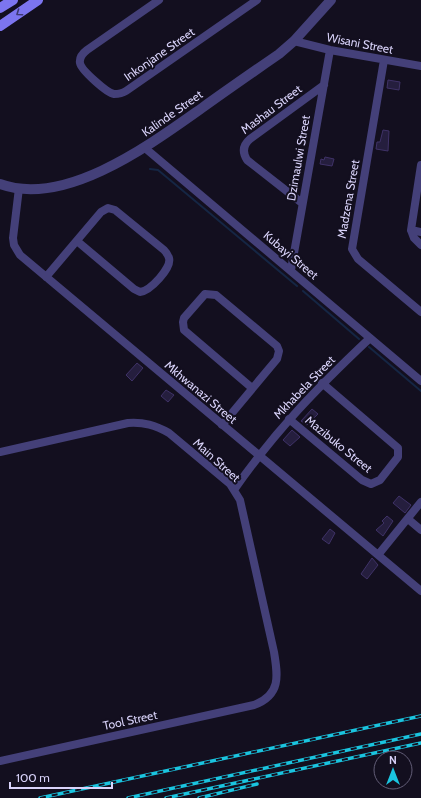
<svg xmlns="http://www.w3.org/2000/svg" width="421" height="798" font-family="Cabin,sans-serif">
	<rect width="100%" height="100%" fill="#130f1f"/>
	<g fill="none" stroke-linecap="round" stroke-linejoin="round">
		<path stroke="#152644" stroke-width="2" d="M150 169 158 170 297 286
			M303 291 359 339
			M369 347 421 391"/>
	</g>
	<path fill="#251e3e" stroke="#3f3267" d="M388 80 400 82 399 90 387 88Z
		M383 130 389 131 388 151 376 149 377 142H380Z
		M325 157 334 159 332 166 320 164 321 159 324 160Z
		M137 363 143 368 132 381 126 375Z
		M166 390 174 395 168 402 161 396Z
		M312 409 318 414 307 425 301 421Z
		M292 430 300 437 290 446 283 440Z
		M399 496 411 505 405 513 393 503Z
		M387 516 393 521 383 536 376 530 384 523 382 521Z
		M330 529 335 533 329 544 322 539Z
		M372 558 378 565 367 579 361 574Z"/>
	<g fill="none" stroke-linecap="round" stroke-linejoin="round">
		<path stroke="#444079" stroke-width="8" d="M159 0 87 50C83 53 79 57 80 63 81 70 107 93 114 94 119 94 123 93 126 91L257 0
			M294 41 330 50 421 66
			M384 60 352 249 358 259 421 312
			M145 148 421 381
			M421 165 411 230 414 238 421 245
			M19 188 13 238 14 245 20 255 421 591
			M302 203 247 160C242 152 243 145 250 139L324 85
			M411 230 421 232
			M291 270 330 50
			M46 277 101 212 108 208 115 210 164 250C166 252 168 255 169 258 172 268 150 291 140 292L134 289 77 241
			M289 419 362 480 371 484 380 480 398 457V448L322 383
			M222 425 277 359 279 351 277 346 216 295 205 294 184 318 183 322 184 330 252 388
			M0 452 128 423C144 422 155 425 169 433L230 484 240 500 274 652C278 676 281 695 254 705L0 761
			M234 490C275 431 318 387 370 338
			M408 519 421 530
			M378 555 421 502"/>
		<path stroke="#444079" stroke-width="10" d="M0 184C65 208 151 144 202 108 227 90 253 72 279 54L294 41 331 0"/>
		<path stroke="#7c75ef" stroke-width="10" d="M0 8 13 0
			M0 26 38 0"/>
		<defs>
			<path id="rail" d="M40 798 421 716
				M128 798 421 734
				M166 798 421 743
				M199 798 257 784"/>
		</defs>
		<use href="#rail" stroke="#1ac4df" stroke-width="3.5"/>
		<use href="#rail" stroke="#130f1f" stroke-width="2" stroke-dasharray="6" stroke-linecap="butt"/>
	</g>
	<defs><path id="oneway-chevron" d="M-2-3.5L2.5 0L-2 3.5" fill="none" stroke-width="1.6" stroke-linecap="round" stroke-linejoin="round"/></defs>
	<use stroke="#3d3872" href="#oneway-chevron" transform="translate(19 13) rotate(145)"/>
	<g text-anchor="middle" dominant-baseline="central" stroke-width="4" stroke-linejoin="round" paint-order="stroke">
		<g font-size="12" fill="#d9d3fa" stroke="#130f1f">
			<text transform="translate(360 43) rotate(11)">Wisani Street</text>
			<text transform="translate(159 54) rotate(-35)">Inkonjane Street</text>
			<text transform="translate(271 109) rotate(-37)">Mashau Street</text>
			<text transform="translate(172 113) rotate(-35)">Kalinde Street</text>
			<text transform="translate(298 158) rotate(-80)">Dzimaulwi Street</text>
			<text transform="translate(348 199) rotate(-80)">Madzena Street</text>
			<text transform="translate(291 255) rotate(40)">Kubayi Street</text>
			<text transform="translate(304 387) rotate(-46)">Mkhabela Street</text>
			<text transform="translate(201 392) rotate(40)">Mkhwanazi Street</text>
			<text transform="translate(339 444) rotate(39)">Mazibuko Street</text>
			<text transform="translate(217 460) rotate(42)">Main Street</text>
			<text transform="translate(130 720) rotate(-12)">Tool Street</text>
		</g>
	</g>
	<g transform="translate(393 770)"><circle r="19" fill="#130f1f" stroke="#625d77"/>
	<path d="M0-3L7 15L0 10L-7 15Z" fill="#1ac4df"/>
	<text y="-6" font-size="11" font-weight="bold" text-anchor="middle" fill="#d9d3fa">N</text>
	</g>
	<path d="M10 782v6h102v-6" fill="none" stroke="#d9d3fa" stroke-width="2"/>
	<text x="16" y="782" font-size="12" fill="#d9d3fa" stroke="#130f1f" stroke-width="3" paint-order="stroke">100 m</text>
</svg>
